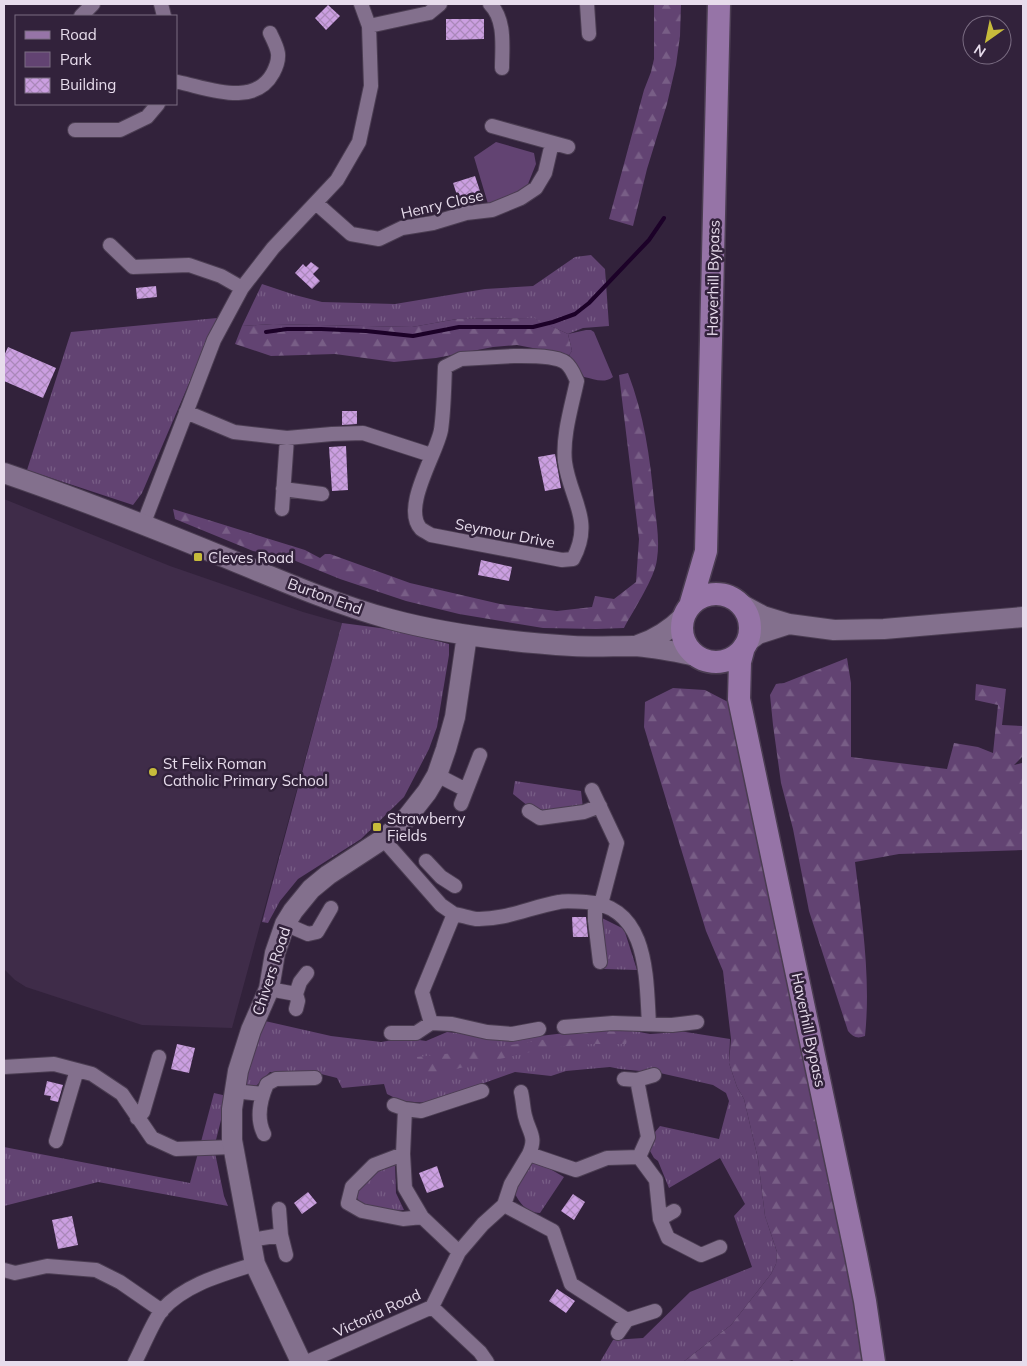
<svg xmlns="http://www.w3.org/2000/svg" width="1027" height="1366" font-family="Mulish,sans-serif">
	<defs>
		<pattern id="grass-tufts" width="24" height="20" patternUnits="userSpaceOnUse" patternTransform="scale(1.25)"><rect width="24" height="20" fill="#624372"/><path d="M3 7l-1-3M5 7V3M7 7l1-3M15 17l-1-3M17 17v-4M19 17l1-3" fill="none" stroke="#785e86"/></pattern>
		<pattern id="forest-firs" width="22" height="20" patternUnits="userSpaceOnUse" patternTransform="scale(1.25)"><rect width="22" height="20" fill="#624372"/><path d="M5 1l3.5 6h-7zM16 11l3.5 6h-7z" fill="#785e86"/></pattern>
		<pattern id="building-cross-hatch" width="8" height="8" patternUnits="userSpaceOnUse" patternTransform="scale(1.25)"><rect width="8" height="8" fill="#cb9fe1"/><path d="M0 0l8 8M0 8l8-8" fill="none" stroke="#aa88ba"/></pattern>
	</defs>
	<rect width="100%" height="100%" fill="#32223b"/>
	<path fill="#3f2c49" d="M4 499 170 566 303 612 342 623 232 1028 142 1025 26 987 15 980 4 969Z"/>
	<path fill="url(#grass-tufts)" d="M591 255 605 269 609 326 583 328 568 334 533 318 457 319 412 327 273 324 242 326 262 284 295 295 322 302 395 304 485 289 533 286 575 257Z
		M217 318 142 493 133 505 27 470 71 332Z
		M342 623 395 630 449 644V655L437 727 429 749 404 797 361 839 298 879 280 901 268 923 262 922Z
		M515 781 581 791 583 808 538 814 513 794Z
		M600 917 624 929 637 970 604 969Z
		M265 1021 331 1036 381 1042 406 1038 426 1041 447 1032 515 1039 565 1033 629 1030 650 1034 664 1033 673 1030 730 1039 729 1063 737 1087 744 1099 758 1159 765 1216 777 1252 776 1264 771 1274 731 1325 683 1362H600L613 1340 643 1338 690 1292 752 1267 734 1216 745 1204 720 1158 669 1188 658 1161 654 1158 650 1151 655 1132 660 1126 719 1139 729 1101 726 1093 713 1085 660 1073 620 1069 610 1067 566 1071 551 1076 515 1072 428 1103 401 1101 387 1094 384 1084 342 1088 337 1078 321 1074 270 1072 256 1086 242 1085 251 1055Z
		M214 1093 227 1096 214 1148 224 1196 228 1206 98 1182 4 1206V1147L190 1183Z
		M538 1162 564 1177 540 1213C525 1212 519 1202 513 1190L531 1163Z
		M395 1163 396 1193 404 1210 391 1211 362 1205 357 1198 356 1191 377 1170Z"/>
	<path fill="url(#forest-firs)" d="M654 4H681L680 36 676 65 667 104 647 169 633 226 609 219 644 90 651 72 654 59Z
		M534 318 568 334 572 351 569 355 517 345 493 347 436 358 394 362 335 354 271 356 235 344 242 326 273 324 412 327 457 319Z
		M628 373C644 415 650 457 654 501 656 519 660 540 657 559 655 578 634 609 624 628L596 629 543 628 459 614 406 601 340 579 281 555 253 551 175 519 173 509 305 550 320 558 325 554H330L410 583 500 604 557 611 592 607 595 596 614 599 636 582 639 539 619 375Z
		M847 658 851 683V757L947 769 954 743 978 747 993 753 998 705 975 700 976 684 1006 689 1002 725 1023 726 1022 757 1014 765 1022 763 1023 780V850L899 854 855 862C862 920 871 978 865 1036 857 1039 853 1037 848 1031L809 911 793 829 781 783 773 725 770 695 776 684 784 683Z
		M673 688 705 690 730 703 848 1265 863 1362H795L792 1360 786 1362H683L731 1325 771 1274 776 1264 777 1252 765 1216 758 1159 744 1099 737 1087 729 1063 731 1039 723 971 706 931 644 727 645 702Z
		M597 1031 629 1032 626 1044H590L548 1048 460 1068 438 1075 419 1073 417 1057 481 1050Z"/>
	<path fill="#624372" d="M496 142 534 153 536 164 526 189 488 204 474 157Z
		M586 330H591L594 332 613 377C604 384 594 379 584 377L569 355 572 351 568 334Z"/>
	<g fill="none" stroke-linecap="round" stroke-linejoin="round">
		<path stroke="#1c0128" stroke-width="4" d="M266 332 287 329H321L366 331 413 336 459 327H533L553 322 575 314 589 303 649 240 664 218"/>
	</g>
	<path fill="url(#building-cross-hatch)" d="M328 5 340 16 326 30 315 18Z
		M446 19H484V39L446 40Z
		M475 176 481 194 459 201 453 183Z
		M311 262 319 268 313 274 320 281 312 289 295 273 303 264 306 267Z
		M156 286 157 297 137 299 136 288Z
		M8 347 56 368 43 398 4 381V356Z
		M342 411H357V424L342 425Z
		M346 446 348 490 332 491 329 447Z
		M555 454 561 488 545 491 538 457Z
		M481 560 512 567 509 581 478 575Z
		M572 917H586L588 937H573Z
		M177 1044 195 1048 189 1073 171 1069Z
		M47 1081 63 1085 58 1102 50 1100 51 1096 44 1095Z
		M437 1166 444 1187 427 1193 419 1173Z
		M308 1192 317 1203 302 1214 294 1203Z
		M573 1194 585 1202 574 1220 561 1211Z
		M72 1216 78 1245 58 1249 52 1220Z
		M557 1289 575 1301 566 1313 549 1301Z"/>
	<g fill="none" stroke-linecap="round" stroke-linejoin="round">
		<defs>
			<path id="street" d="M161 4 164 16
				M490 4C506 20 502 47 502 68
				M587 4 589 34
				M81 16 93 4
				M369 26 429 13 440 4
				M178 82C208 88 254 108 273 73 282 56 278 49 270 33
				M492 126 568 147
				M75 130H120L147 117 158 104
				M316 203 351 234 379 239 402 228 433 223 466 213 492 210 521 198 536 188 545 173 552 143
				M110 245 133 267 189 265 221 276 242 288
				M514 356C527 356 556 355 566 363 572 368 574 375 577 381 572 405 562 437 565 462 570 499 594 520 573 559L562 560 431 535C428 533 424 531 421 529 401 508 437 453 441 430 444 409 444 388 445 367L461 359Z
				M186 412 234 432 287 438 332 434 363 433 431 455
				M283 489 322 494
				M282 509 287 438
				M143 525 214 340 242 288 273 248 337 180 359 142 371 86 369 26 361 4
				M437 775 466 790
				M592 790 617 843 601 904
				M461 804 480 755
				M529 811 540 818 584 812 600 806
				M383 839 441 905 454 914 422 992 431 1023
				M426 861 441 877 455 886
				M595 903V921L600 962
				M454 914C461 915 469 918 476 919 505 920 531 907 559 902 567 900 577 902 586 902 649 906 646 977 649 1024
				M285 924 308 934 317 932 331 908
				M269 989 296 994
				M296 1009 298 1001 296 994 300 982 307 973
				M564 1027 613 1023 672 1025 697 1022
				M391 1033H416L431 1023 452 1024 487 1032 512 1034 539 1029
				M4 1067 54 1064 92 1074 122 1094 152 1138 176 1149 233 1147
				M624 1079 637 1080 654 1075
				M234 1091 262 1094
				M521 1092C523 1100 523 1108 525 1116 529 1133 537 1136 529 1154
				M394 1105 405 1109 421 1111 482 1091
				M405 1109 403 1154 405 1188 422 1217 459 1252
				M137 1118 143 1112 159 1057
				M264 1134C256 1118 260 1100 267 1084L276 1079 315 1078
				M56 1141 77 1070
				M403 1154 374 1165 352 1187 348 1203 362 1211 403 1219 422 1217
				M639 1157 656 1180 660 1219 668 1238 701 1255 720 1247
				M504 1205 553 1231 571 1284 627 1320
				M279 1209 281 1235 286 1255
				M660 1219 674 1211
				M251 1240 281 1235
				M4 1270 15 1273 47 1266 96 1270 120 1282 162 1311
				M432 1307 480 1352 487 1362
				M618 1333 627 1320 655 1311
				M135 1362C142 1349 153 1321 162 1310 185 1284 224 1274 255 1264
				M307 1362 432 1307 459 1252 483 1224 504 1205 511 1184 529 1154 576 1170 607 1158 639 1157 648 1137 637 1080"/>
			<path id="secondary" d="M4 473C77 498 148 526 219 555 275 578 331 603 390 619 449 635 511 642 573 646 593 647 613 646 633 646 655 647 676 652 697 656
				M739 603 763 616 789 624 834 630 884 629 1023 617
				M746 643 758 634 789 624
				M638 645C656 639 670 630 684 616
				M301 1362 255 1264 232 1140V1109L238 1071 251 1030 269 989 275 953 285 924 293 911 311 889 328 875 383 839 405 820 427 792 437 775 446 749 455 717 467 635"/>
			<path id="primary" d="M682 628a34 34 0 1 1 68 0a34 34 0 1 1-68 0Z
				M690 606 706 551 719 4
				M744 647 740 662 739 699 856 1255 865 1301 874 1362"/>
		</defs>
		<use href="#street" stroke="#4b3d52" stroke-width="16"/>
		<use href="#secondary" stroke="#4b3d52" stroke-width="22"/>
		<use href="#primary" stroke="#4b3d52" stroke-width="25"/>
		<use href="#street" stroke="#83708d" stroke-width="14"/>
		<use href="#secondary" stroke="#83708d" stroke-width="20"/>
		<use href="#primary" stroke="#9674a7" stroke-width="22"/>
	</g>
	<g fill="#c7bb3b" stroke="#32223b" stroke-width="2">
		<rect x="193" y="552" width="10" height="10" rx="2.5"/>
		<circle cx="153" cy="772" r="5"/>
		<rect x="372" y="822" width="10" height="10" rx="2.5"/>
	</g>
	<g text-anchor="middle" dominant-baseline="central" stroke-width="5" stroke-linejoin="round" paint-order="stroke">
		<g font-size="15" fill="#e7dcec" stroke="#32223b">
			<text transform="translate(442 204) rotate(-13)">Henry Close</text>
			<text transform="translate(713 278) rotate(-89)">Haverhill Bypass</text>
			<text transform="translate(505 533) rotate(11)">Seymour Drive</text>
			<text transform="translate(325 596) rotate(20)">Burton End</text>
			<text transform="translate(271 971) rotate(-72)">Chivers Road</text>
			<text transform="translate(809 1030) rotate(78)">Haverhill Bypass</text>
			<text transform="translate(377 1313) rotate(-25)">Victoria Road</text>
		</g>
		<g font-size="15" fill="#e7dcec" stroke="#32223b" text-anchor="start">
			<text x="208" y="557">Cleves Road</text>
			<text x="163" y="763">St Felix Roman<tspan x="163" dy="17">Catholic Primary School</tspan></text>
			<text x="387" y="818">Strawberry<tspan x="387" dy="17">Fields</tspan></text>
		</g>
	</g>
	<rect width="1027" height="1366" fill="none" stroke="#e7dcec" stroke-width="10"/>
	<rect x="15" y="15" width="162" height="90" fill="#32223b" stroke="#7a6c82"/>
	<rect x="25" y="31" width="25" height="8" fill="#9674a7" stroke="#7a6c82"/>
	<text x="60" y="40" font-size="15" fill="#e7dcec">Road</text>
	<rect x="25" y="52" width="25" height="15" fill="#624372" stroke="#7a6c82"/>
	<text x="60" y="65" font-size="15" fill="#e7dcec">Park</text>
	<rect x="25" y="78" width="25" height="15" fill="url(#building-cross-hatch)" stroke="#7a6c82"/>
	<text x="60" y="90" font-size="15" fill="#e7dcec">Building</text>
	<g transform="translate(987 40) rotate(213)"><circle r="24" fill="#32223b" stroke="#7a6c82"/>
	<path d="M0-4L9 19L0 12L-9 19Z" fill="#c7bb3b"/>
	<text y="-8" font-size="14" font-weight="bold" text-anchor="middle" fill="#e7dcec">N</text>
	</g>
</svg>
